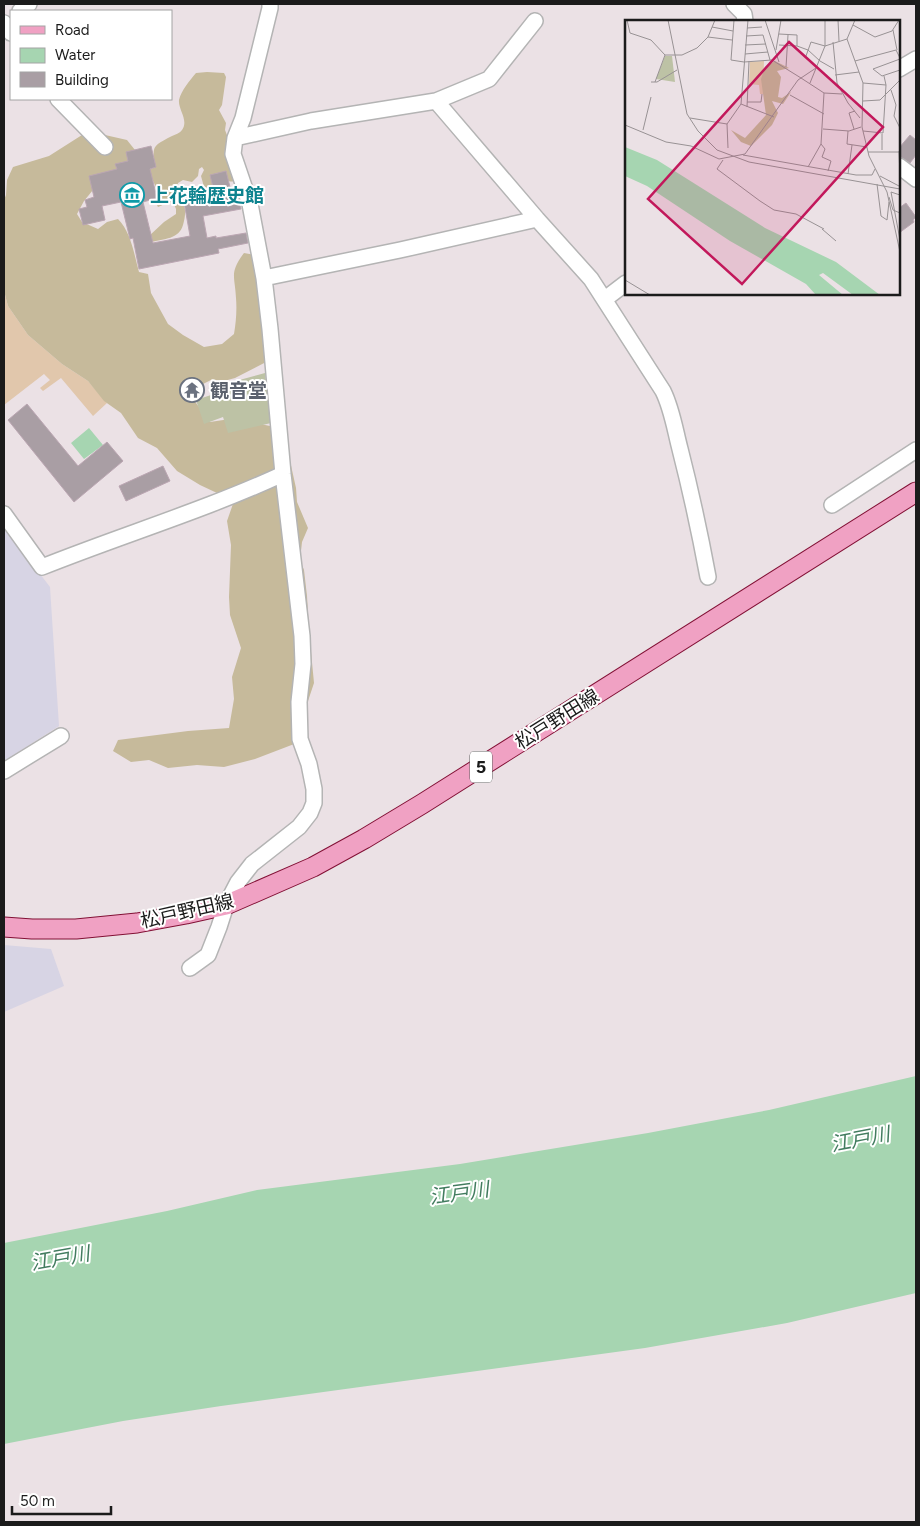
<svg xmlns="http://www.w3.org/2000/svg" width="920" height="1526" font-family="Figtree,'Noto Sans JP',sans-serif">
	<rect width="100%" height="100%" fill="#ebe1e5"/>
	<path fill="#d7d4e4" d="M4 527 50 587 59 726 4 761Z
		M4 945 51 949 64 986 4 1012Z"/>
	<path fill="#e1c7ac" d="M4 291 8 306 28 335 62 364 88 381 107 403 93 416 61 378 43 391 40 388 50 380 44 374 4 405Z"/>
	<path fill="#c6ba9b" d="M207 72 224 73 226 77 222 105 219 110 226 123 225 130 230 143 236 148 243 157V175C232 185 228 183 219 173H216L214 175 212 186 209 188 204 187 201 176 204 170 202 167 199 169 198 176 192 182 183 180 178 183C176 197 180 194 184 205 186 211 185 218 183 225 179 239 164 239 151 242L149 236 164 222 176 214V209L173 202C167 202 163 205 158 207L156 203C162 192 151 179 147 169H152L155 165C151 145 155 145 172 136 176 134 180 133 182 130 189 120 178 110 179 100 181 91 190 80 196 73Z
		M82 135H105L127 140 135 150 133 158 97 185 84 201 77 214 82 222 98 229 107 222 118 219C131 232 134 254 139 272L148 274 151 293 168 324 183 335 204 347 222 344 234 334C236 322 237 310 236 298 235 276 229 273 244 253L255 255 268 361 235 378 224 381 211 380 203 384 193 399 205 415 206 419 210 422 230 419 255 423 270 426 277 430 288 452 296 488 297 502 308 528 302 542 300 560 304 570 307 596 309 631 314 683 306 707 302 741 255 759 224 767 197 765 168 768 149 760 131 762 113 751 118 740 188 731 229 728 234 699 232 677 241 648 230 615 229 597 231 545 227 521 234 501 200 485 177 471 157 448 138 438 121 413 104 401 88 381 62 364 28 335 8 306 4 291V200L6 195 7 180 13 167 49 156Z"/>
	<path fill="#bdc2a5" d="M265 373 271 423 228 433 223 417 204 424 196 400 211 395 210 388Z"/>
	<path fill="#a6d5b1" d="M89 428 103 445 84 459 71 443Z
		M916 1076V1293L787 1323 645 1348 221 1406 123 1421 4 1444V1243L167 1211 257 1190 460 1164 648 1133 769 1110Z"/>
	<path fill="#a99ea4" stroke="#bba6b2" d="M910 135 916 140V155L910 163 899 156V148Z
		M151 146 156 167 150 169 157 198 143 202 153 243 190 236 184 202 215 196 210 175 226 171 233 199 238 198 241 209 203 216 207 238 216 236V238L246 233 248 243 218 249 219 253 139 269 133 238 130 239 121 202 102 206 105 220 83 225 79 209 87 207 85 200 94 197 89 176 117 169 115 164 128 161 126 152Z
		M190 187 192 198 181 200 179 189Z
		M906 203 916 217 913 220 914 222 899 233V208Z
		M196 380 201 395 187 400 182 385Z
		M27 404 78 466 107 442 123 461 74 502 8 420Z
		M163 466 170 481 126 501 119 486Z"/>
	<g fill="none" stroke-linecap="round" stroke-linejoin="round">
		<defs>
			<path id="minor" d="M734 4 744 14 745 21
				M20 11 29 4
				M4 23 11 33
				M899 69 916 59
				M58 99 105 147
				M436 101 537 219 591 279 663 391C672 409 675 430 680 449 691 492 700 534 708 577
				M235 138 311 121 436 101 489 79 535 21
				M899 166 916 179
				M264 278 400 250 537 219
				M605 299 626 283
				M832 505 916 450
				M4 514 42 567C122 535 205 510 283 474
				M4 771 61 736
				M190 968 208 955 219 927 226 905 238 882 252 864 299 827 310 813 314 803V789L309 764 300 739 299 702 303 664 302 636 283 474 270 329 264 278 250 204 233 154 235 138 243 118 270 8V4"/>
			<path id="major" d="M4 927 32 929H76L137 923 186 914 226 905 313 867 364 839 422 804 916 492"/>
		</defs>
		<use href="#minor" stroke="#b4b4b4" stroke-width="18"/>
		<use href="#major" stroke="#821035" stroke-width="21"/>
		<use href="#minor" stroke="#fff" stroke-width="15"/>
		<use href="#major" stroke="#f0a1c3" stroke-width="19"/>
	</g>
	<defs>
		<symbol id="museum-ring" viewBox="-11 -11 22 22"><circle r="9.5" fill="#fff" stroke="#0f9aa8" stroke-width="1.5"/><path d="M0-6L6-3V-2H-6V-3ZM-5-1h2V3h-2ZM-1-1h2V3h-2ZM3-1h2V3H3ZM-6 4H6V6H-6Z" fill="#0f9aa8"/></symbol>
		<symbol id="temple-ring" viewBox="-11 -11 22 22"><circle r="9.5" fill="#fff" stroke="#6b7280" stroke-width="1.5"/><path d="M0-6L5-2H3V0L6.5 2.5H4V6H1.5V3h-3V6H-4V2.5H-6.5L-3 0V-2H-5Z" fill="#6b7280"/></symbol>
	</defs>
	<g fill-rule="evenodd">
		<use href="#museum-ring" x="118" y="181" width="28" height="28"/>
		<use href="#temple-ring" x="178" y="376" width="28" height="28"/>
	</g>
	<g text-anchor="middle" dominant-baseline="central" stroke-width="4" stroke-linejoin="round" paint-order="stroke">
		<rect fill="#fff" stroke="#5f5f5f" stroke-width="1" x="470" y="751.5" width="22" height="31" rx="4"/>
		<g font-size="18" font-weight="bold" fill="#1b1b1b">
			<text x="481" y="767">5</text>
		</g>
		<g font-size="19" font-weight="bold" fill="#0d838f" stroke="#fff" text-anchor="start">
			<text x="150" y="195">上花輪歴史館</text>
		</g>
		<g font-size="19" font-weight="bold" fill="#5b616d" stroke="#fff" text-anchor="start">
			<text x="210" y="390">観音堂</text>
		</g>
		<g font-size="19" fill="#1b1b1b" stroke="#fff">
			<text transform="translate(557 719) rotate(-32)">松戸野田線</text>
			<text transform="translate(187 911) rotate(-13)">松戸野田線</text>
		</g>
		<g font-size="20" font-style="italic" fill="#427c5f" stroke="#fff">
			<text transform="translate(860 1139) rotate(-11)">江戸川</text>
			<text transform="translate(459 1193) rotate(-8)">江戸川</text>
			<text transform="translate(60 1258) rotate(-10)">江戸川</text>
		</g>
	</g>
	<g transform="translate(625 20)">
		<rect width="275" height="275" fill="#ebe1e5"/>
		<path d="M139 41 138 74H135L134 65 124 64 125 42Z" fill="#e1c7ac"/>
		<path d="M150 41 164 48 152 51 156 57 153 77 157 78 166 72 158 84 147 81 153 93 147 105 126 126 116 122 106 110 120 118 141 95 136 59 140 47Z" fill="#c6ba9b"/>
		<path d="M40 36H47L50 62 31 59Z" fill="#bdc2a5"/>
		<path d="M0 127 32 140 140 208 211 242 255 275H228L198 253 194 255 218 275H191L181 264 105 221 22 166 0 156Z" fill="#a6d5b1"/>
		<path fill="none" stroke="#989294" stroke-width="1" d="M2 0 5 13 26 20 40 35H57L72 28 83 17 90 0M43 0 62 94 73 111 92 130 124 142 275 169M109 0 106 40 119 42M123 0 116 84 149 97M140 0 154 42M213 0 214 21M230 0 222 19 238 63 237 107 244 136 262 172 275 232M228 5 250 17 267 11 274 0M87 7 108 11M122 8 137 7M268 10 272 30M154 14 172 15V26L183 30M121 16 138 15 145 40M83 17 107 20M208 22 212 63 223 83 235 98M120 25 141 24M154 25 172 26M151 30 156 0M183 30 195 41M120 34 143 32M181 36 186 22 200 26V0M275 39 248 49 257 56 275 50M195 41 209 49M230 41 271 30 275 38M119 42 147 40 176 58M161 47 163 15M210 55 234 52M176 58 199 73 217 74M26 62H32L52 50M30 62 40 35M185 63 200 26 222 19M238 63 261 65 259 56M266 70 271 85 269 96 275 108M165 75 199 94M238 81 255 80 275 60M122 82H136L137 74M122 87 124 41M65 98 102 104M0 105 41 122 66 126 94 139 120 134 173 60 191 48M198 109 224 111 236 107M229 109 224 93 230 91M18 110 26 77M223 111 222 124 242 127M238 111 258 113 261 65M196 124 200 129 197 137 206 141 203 151M103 128 102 104 116 84M257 130V114M274 131 275 156M243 132H275M118 135 231 155H247L250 149M98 140 92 149 135 181 149 190 171 194 199 209M183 147 196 124 199 73M223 154 227 125M255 156 274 166M252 164 256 196 262 200 264 182M275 175 266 172 275 220M264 177 268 190 275 193M197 209 211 221M0 260 25 275"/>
		<path fill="#c2185b" fill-opacity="0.15" stroke="#c2185b" stroke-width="2.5" d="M164 22 258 107 117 264 23 179Z"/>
		<rect width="275" height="275" fill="none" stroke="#1b1b1b" stroke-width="2.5"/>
	</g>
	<rect width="920" height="1526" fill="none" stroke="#1b1b1b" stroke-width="10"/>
	<rect x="10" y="10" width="162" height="90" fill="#ffffff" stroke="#a4a4a4"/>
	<rect x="20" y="26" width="25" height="8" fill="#f0a1c3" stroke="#a4a4a4"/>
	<text x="55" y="35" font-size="15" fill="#1b1b1b">Road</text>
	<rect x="20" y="48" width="25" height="15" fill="#a6d5b1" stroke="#a4a4a4"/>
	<text x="55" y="60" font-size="15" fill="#1b1b1b">Water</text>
	<rect x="20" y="72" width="25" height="15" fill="#a99ea4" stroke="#a4a4a4"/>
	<text x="55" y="85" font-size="15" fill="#1b1b1b">Building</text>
	<path d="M12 1506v8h99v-8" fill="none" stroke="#1b1b1b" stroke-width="2.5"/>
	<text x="20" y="1506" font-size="15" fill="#1b1b1b" stroke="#ffffff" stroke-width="4" paint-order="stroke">50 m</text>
</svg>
